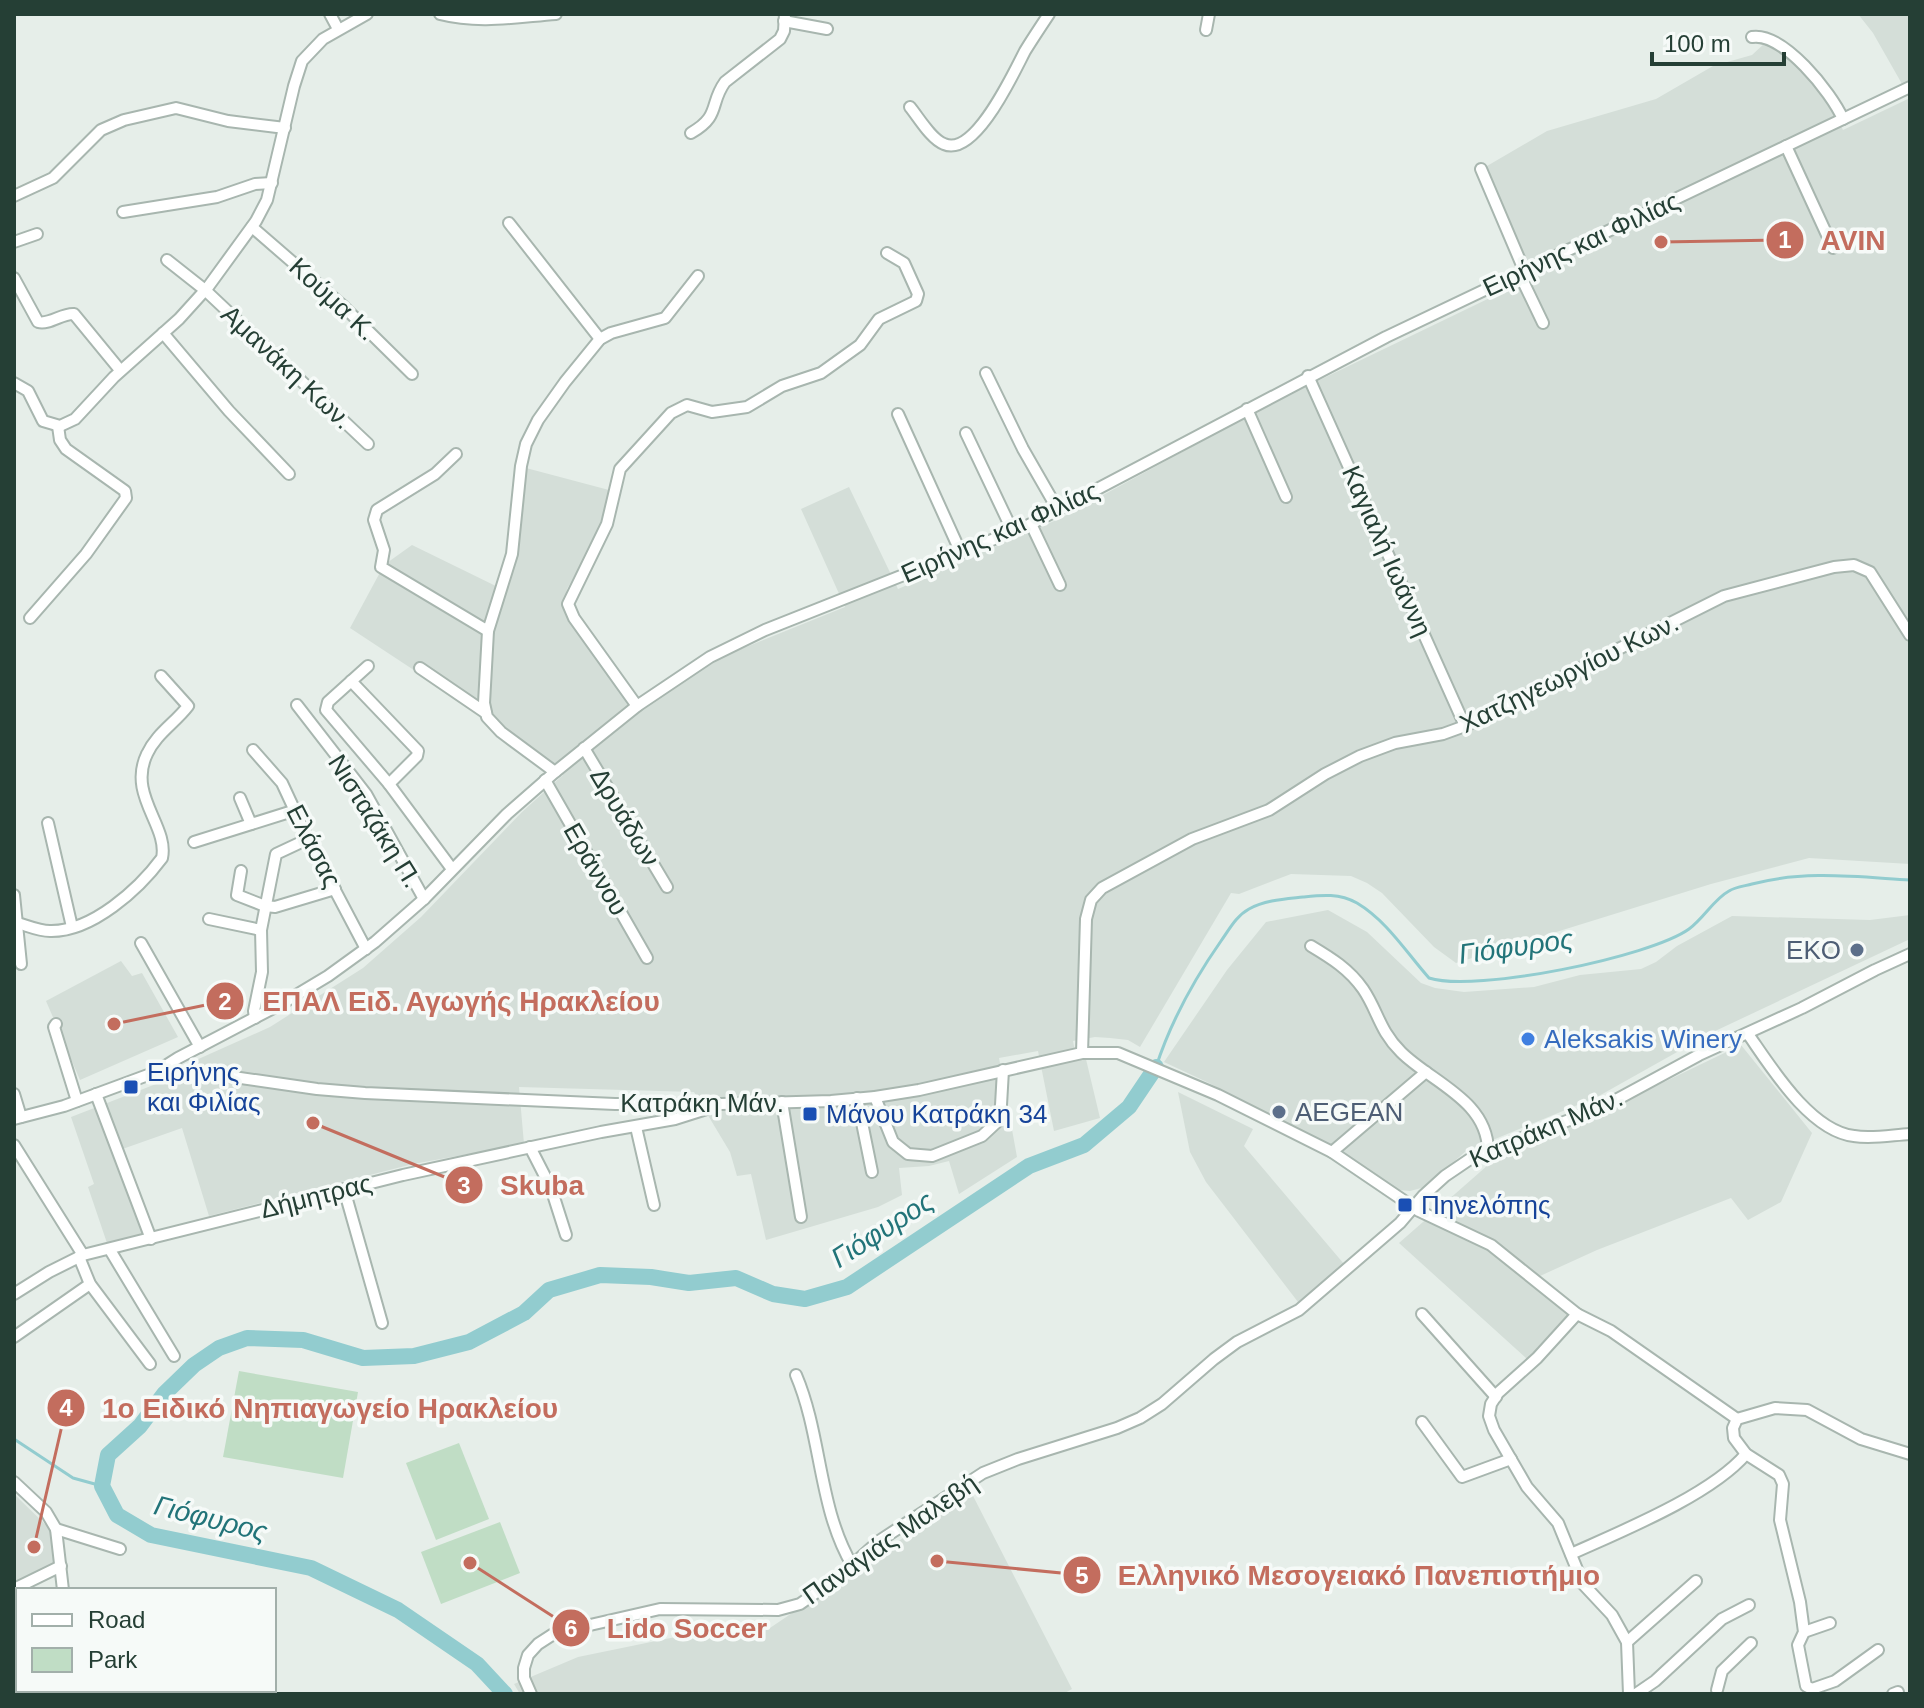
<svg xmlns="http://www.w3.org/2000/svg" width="1924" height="1708" viewBox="0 0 1924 1708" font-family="Arial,sans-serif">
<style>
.built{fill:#d4ded8}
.green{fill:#c0ddc5}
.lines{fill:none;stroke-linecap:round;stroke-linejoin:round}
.stream{stroke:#92cccf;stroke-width:3}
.river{stroke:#92cccf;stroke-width:16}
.minor-casing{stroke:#a8b6af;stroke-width:14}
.minor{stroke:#fff;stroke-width:10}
.service-dot{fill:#5c6f8a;stroke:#f6faf8;stroke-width:3}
.shop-dot{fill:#3f7fe0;stroke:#f6faf8;stroke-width:3}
.transit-dot{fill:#1a4fb4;stroke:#f6faf8;stroke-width:3}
.labels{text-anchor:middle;stroke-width:7;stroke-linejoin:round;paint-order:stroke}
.street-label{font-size:26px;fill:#253f35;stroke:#f6faf8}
.service-label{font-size:26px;fill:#4e5e75;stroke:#f6faf8;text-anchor:end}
.shop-label{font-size:26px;fill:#366cbe;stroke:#f6faf8;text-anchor:start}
.transit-label{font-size:26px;fill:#164399;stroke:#f6faf8;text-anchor:start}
.water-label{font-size:28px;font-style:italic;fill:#227479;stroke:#f6faf8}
.leader{fill:none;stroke:#c36d5e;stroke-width:3}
.callout-dot{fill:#c36d5e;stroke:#f6faf8;stroke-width:3}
.mark-label{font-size:24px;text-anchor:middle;font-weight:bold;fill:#fff}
.callout-label{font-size:28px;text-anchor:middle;font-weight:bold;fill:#c36d5e;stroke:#f6faf8;stroke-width:7;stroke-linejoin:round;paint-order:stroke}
</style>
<rect width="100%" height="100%" fill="#e6eee9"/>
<g class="built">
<polygon points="1858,14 1910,14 1910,864 1809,858 1711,884 1456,963 1434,947 1382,893 1367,883 1351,876 1291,874 1239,894 1231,893 1140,1047 1128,1040 1110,1038 1095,1037 1073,1041 1076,1056 1085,1055 1100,1118 1054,1131 1038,1051 999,1058 1017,1157 959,1194 949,1161 929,1166 899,1168 902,1195 878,1207 766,1240 751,1174 737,1176 730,1152 694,1092 519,1087 524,1144 413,1164 209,1216 182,1128 114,1152 146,1236 108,1246 88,1187 94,1184 71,1117 169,1079 196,1081 194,1061 270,1027 363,968 421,917 522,812 563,775 479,713 350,628 384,565 412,545 504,590 526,468 609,490 598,533 567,589 565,602 573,624 639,713 724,656 845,607 801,509 849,487 898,589 1061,518 1274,402 1533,277 1487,166 1547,131 1656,99 1713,66 1752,55 1766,42 1796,63 1827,98 1843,130 1910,98 1873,33"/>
<polygon points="1328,910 1367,932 1421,983 1435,988 1464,992 1534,987 1580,975 1641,969 1656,962 1677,946 1732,916 1870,920 1910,915 1910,939 1711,1033 1597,1097 1466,1151 1425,1187 1410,1191 1399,1190 1346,1155 1209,1083 1164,1062 1227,970 1266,922"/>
<polygon points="121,961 132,976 142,973 178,1037 80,1080 46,1001"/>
<polygon points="1741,1045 1812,1133 1781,1202 1748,1220 1731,1198 1597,1250 1529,1281 1569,1313 1527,1359 1399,1243 1504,1151 1608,1109"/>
<polygon points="1178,1092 1253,1129 1244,1146 1344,1264 1298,1302 1206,1182 1190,1152"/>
<polygon points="971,1492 1072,1689 1063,1694 520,1694 514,1684 578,1657 690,1634 767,1630"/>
<polygon points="14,1494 53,1532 55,1562 14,1586"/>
</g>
<g class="green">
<polygon points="239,1371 358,1392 343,1478 223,1457"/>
<polygon points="459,1443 489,1519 436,1540 406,1463"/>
<polygon points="500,1522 520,1573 441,1604 421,1552"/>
</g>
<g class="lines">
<g class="stream">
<path d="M1156 1067C1171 1021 1193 981 1221 941 1229 930 1236 916 1249 909 1265 900 1285 899 1303 897 1322 895 1339 893 1357 903 1387 921 1406 952 1429 978 1475 993 1650 957 1689 929 1704 918 1714 899 1729 891 1735 887 1745 886 1752 884 1804 870 1858 877 1910 880"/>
<polyline points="14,1439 73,1478 102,1486"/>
</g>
<polyline class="river" points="505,1694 477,1664 398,1610 311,1568 151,1535 117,1515 102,1486 108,1455 140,1426 164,1394 194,1365 219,1348 247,1338 303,1340 363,1358 414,1356 469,1342 524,1313 549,1290 600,1275 651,1277 689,1283 736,1278 773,1294 805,1299 847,1287 1029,1166 1084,1145 1129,1107 1156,1067"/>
<defs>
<g id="minor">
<polyline points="330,14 338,29"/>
<path d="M440 14C479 24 516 17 556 14"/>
<polyline points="784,21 827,29"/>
<polyline points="1206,30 1209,14"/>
<path d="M1752 37C1783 32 1831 92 1843 119"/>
<path d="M910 107C919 118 931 139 944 144 975 158 1014 72 1025 51 1033 38 1041 26 1049 14"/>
<path d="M691 133C721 116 709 104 725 82L780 39 784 31 785 14"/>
<polyline points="1786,146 1833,248"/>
<polyline points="1481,169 1524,270"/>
<polyline points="14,196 53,178 101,130 124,120 176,108 228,121 285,128"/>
<polyline points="123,212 217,197 255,184 272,183"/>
<polyline points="509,223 600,339"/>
<polyline points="252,227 342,305 412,374"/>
<polyline points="14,242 37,234"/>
<polyline points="167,260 205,290 368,444"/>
<polyline points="1519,273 1543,323"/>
<path d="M14 278 38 322C50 325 62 313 74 314L120 370"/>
<polyline points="163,333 229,411 289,474"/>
<polyline points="986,373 1023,449 1058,510"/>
<polyline points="1308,376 1465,726"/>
<polyline points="14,383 28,391 43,421 60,426 75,419 114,377 179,319 208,287 256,221 267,200 294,86 302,61 323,39 367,14"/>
<polyline points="1247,409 1286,497"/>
<polyline points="898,414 961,553"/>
<polyline points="966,433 1013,532"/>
<polyline points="456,454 435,474 377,510 374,520 384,550 381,567 488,631"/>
<polyline points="1031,524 1060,585"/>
<polyline points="30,618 86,554 126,498 125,491 66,449 60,440 58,426"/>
<polyline points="368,666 328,702 326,710 389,784 452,869"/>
<polyline points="420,668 486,713"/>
<polyline points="351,681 418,751 417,756 389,784"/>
<polyline points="297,705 366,794 424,899"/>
<polyline points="637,706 574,618 568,604 607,524 620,469 671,413 687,405 712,412 747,407 782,386 821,373 860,345 879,319 916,301 918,294 904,263 887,253"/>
<polyline points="584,748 667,887"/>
<polyline points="253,750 282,783 308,839 366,949"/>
<polyline points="555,772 501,732 487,717 484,703 488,631 512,554 521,466 526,444 538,420 565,382 600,339 611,333 665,318 698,276"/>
<polyline points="545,780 647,958"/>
<polyline points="240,798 251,824"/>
<polyline points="48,823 72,927"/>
<polyline points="194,842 296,810"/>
<polyline points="241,871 237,895 265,906 275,907 335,889"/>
<polyline points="14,895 21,964"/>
<polyline points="209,919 261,930"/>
<path d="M14 922C26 925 38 931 50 931 92 932 139 889 162 858 169 826 127 795 147 754 156 734 175 723 188 706L161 676"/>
<polyline points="141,943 200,1047"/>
<path d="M1311 946C1331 958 1349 969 1363 989 1378 1011 1379 1030 1401 1052 1431 1082 1487 1100 1488 1150"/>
<polyline points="255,1018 254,1011 262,972 261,930 276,854 308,839"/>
<polyline points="56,1024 54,1027 77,1101"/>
<path d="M1748 1034C1771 1067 1810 1131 1854 1136 1872 1139 1892 1135 1910 1134"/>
<polyline points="1082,1053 1086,919 1091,900 1102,888 1192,839 1269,810 1325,774 1360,756 1395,743 1443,734 1465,726 1724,596 1834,567 1854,565 1870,572 1910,635"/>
<polyline points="156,1072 178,1058 283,1003 328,976 375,942 424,899 507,814 555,772 637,706 710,657 765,630 1027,526 1386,337 1910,87"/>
<polyline points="14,1094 21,1117"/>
<polyline points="96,1094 151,1239"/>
<polyline points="875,1097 893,1142 908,1154 932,1156 982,1136 997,1122 1001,1105 1003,1070"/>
<polyline points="857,1098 872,1172"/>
<polyline points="782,1102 801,1217"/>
<polyline points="14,1119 64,1106 156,1072 206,1073 317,1089 365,1093 615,1104 721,1104 831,1101 875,1097 919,1090 1082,1053 1118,1053 1218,1095 1332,1152 1419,1211 1491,1245 1577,1314 1611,1331 1737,1419"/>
<polyline points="636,1127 654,1205"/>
<polyline points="14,1145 83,1255"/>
<polyline points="530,1147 551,1188 566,1235"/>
<polyline points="1332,1152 1426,1072"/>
<polyline points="344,1189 382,1323"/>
<polyline points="110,1250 174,1356"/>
<polyline points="79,1257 90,1284 150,1364"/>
<polyline points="14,1294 49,1272 83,1255 403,1175 601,1132 675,1119 716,1106"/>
<polyline points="1422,1314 1496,1397"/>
<polyline points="1577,1314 1537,1358 1498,1393 1491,1404 1489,1416 1494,1430 1527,1487 1558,1523 1583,1584 1612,1615 1627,1642 1629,1694"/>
<polyline points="14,1337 90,1284"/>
<path d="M796 1375C822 1436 818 1507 852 1565"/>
<polyline points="1422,1422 1462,1477 1511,1459"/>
<polyline points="14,1482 46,1512 56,1529 63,1590"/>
<polyline points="56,1529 120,1549"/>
<path d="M1571 1554C1622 1531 1711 1495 1746 1454"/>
<polyline points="14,1589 61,1566"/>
<polyline points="1804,1632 1830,1623"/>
<polyline points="1627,1642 1696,1581"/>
<polyline points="1878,1650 1835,1681 1812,1689 1806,1686 1798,1645 1804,1632 1800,1602 1780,1520 1783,1484 1779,1475 1746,1454 1734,1438 1733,1428 1737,1419 1775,1408 1807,1410 1861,1439 1910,1454"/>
<polyline points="14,1662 18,1669"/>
<polyline points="32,1690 34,1694"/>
<polyline points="71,1690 71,1694"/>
<polyline points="244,1690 259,1694"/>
<polyline points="1717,1690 1722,1671 1751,1643"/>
<polyline points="531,1694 524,1678 524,1668 528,1655 538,1644 555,1633 660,1609 778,1610 800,1604 841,1575 879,1541 983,1473 1018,1459 1117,1428 1140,1418 1162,1404 1214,1359 1237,1342 1299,1310 1400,1223 1423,1196 1445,1176 1473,1157 1603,1107 1699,1055 1802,1008 1875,970 1910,954"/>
<polyline points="1636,1694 1655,1681 1722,1619 1749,1605"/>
<polyline points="1893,1694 1898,1692"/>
</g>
</defs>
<use href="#minor" class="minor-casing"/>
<use href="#minor" class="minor"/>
</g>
<g class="service-dot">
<circle cx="1857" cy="950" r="8"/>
<circle cx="1279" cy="1112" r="8"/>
</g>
<circle class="shop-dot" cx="1528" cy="1039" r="8"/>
<g class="transit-dot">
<rect x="123" y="1079" width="16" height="16" rx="4"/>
<rect x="802" y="1106" width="16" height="16" rx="4"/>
<rect x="1397" y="1197" width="16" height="16" rx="4"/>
</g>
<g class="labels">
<g class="street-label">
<text transform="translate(1581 244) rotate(-25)" y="9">Ειρήνης και Φιλίας</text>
<text transform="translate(333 299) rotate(43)" y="9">Κούμα Κ.</text>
<text transform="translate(287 367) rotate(43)" y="9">Αμανάκη Κων.</text>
<text transform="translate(1000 532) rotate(-24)" y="9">Ειρήνης και Φιλίας</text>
<text transform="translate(1387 551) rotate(66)" y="9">Καγιαλή Ιωάννη</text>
<text transform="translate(1569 673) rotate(-26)" y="9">Χατζηγεωργίου Κων.</text>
<text transform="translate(625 817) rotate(59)" y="9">Δρυάδων</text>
<text transform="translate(375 821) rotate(58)" y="9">Νισταζάκη Π.</text>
<text transform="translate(314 846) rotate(63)" y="9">Ελάσας</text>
<text transform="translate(596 869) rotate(60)" y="9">Εράννου</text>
<text x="702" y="1112">Κατράκη Μάν.</text>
<text transform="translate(1546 1128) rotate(-23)" y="9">Κατράκη Μάν.</text>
<text transform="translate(316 1196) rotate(-14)" y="9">Δήμητρας</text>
<text transform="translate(890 1539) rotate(-35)" y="9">Παναγιάς Μαλεβή</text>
</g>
<g class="service-label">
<text x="1841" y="959">EKO</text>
<text x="1295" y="1121" text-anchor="start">AEGEAN</text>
</g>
<g class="shop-label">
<text x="1544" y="1048">Aleksakis Winery</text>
</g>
<g class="transit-label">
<text x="147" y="1081">Ειρήνης<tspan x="147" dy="30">και Φιλίας</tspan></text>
<text x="826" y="1123">Μάνου Κατράκη 34</text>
<text x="1421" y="1214">Πηνελόπης</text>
</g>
<g class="water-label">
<text transform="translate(1516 946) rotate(-8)" y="10">Γιόφυρος</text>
<text transform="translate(882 1229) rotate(-33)" y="10">Γιόφυρος</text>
<text transform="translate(211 1518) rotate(14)" y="10">Γιόφυρος</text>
</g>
</g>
<path class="leader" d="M1661 242L1785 240M114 1024L225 1001M313 1123L464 1185M34 1547L66 1408M937 1561L1082 1575M470 1563L571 1628"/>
<g class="callout-dot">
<circle cx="1661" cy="242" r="8"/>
<circle cx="114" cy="1024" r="8"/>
<circle cx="313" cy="1123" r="8"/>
<circle cx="34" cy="1547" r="8"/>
<circle cx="937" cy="1561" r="8"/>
<circle cx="470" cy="1563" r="8"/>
<circle cx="1785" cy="240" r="20"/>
<circle cx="225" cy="1001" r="20"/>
<circle cx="464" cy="1185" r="20"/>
<circle cx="66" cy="1408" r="20"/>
<circle cx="1082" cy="1575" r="20"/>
<circle cx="571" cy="1628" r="20"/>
</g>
<g class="mark-label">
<text x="1785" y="248">1</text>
<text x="225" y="1010">2</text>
<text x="464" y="1194">3</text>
<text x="66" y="1416">4</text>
<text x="1082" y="1584">5</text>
<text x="571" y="1637">6</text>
</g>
<g class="callout-label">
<text x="1853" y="250">AVIN</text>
<text x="461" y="1011">ΕΠΑΛ Ειδ. Αγωγής Ηρακλείου</text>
<text x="542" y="1195">Skuba</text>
<text x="330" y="1418">1ο Ειδικό Νηπιαγωγείο Ηρακλείου</text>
<text x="1359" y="1585">Ελληνικό Μεσογειακό Πανεπιστήμιο</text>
<text x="687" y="1638">Lido Soccer</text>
</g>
<rect width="1924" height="1708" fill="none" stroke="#253f35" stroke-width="32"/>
<rect x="16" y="1588" width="260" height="104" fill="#f6faf8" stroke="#a2afaa" stroke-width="2"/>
<rect x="32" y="1614" width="40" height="12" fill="#ffffff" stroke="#a2afaa" stroke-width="2"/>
<text x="88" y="1628" font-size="24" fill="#253f35">Road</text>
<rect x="32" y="1648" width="40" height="24" fill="#c0ddc5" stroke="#a2afaa" stroke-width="2"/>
<text x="88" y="1668" font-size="24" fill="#253f35">Park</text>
<path d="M1652 52v12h132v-12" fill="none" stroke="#253f35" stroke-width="4"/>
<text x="1664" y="52" font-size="24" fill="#253f35" stroke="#f6faf8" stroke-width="6" paint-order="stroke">100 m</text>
</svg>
